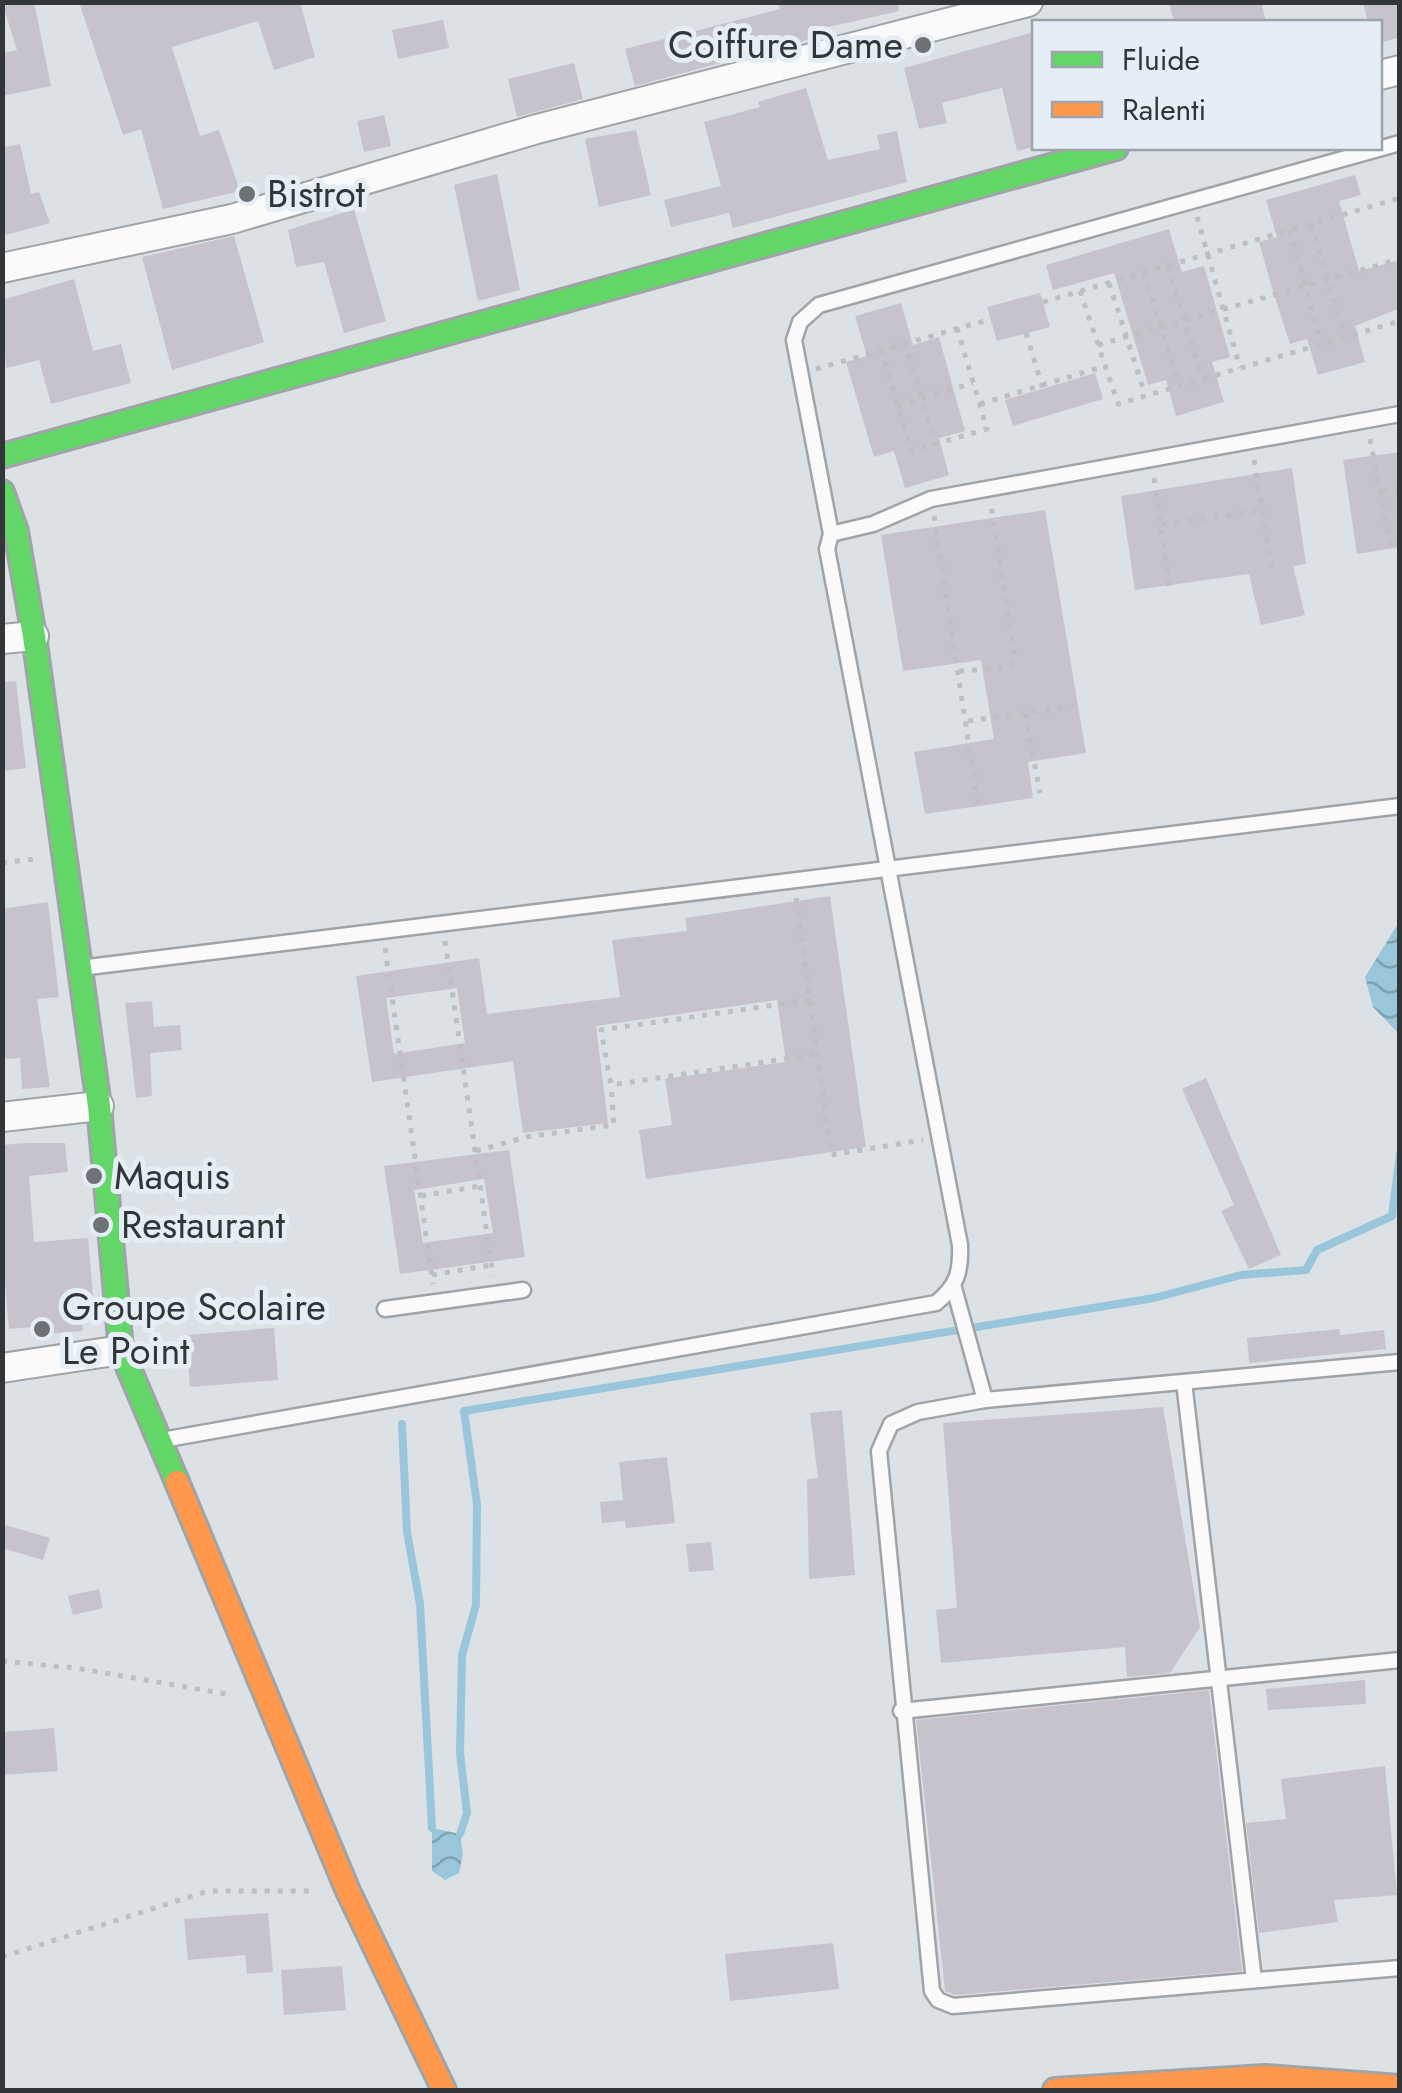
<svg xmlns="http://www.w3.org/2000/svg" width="1402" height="2093" viewBox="0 0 1402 2093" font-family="Jost,sans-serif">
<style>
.water{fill:url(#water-waves)}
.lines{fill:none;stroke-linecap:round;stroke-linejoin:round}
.stream{stroke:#99c6da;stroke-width:8}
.building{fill:#c7c3cd;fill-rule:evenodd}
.lane-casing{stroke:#a0a4a7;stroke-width:19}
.street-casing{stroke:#a0a4a7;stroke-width:32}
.fast-casing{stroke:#a0a4a7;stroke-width:28}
.slow-casing{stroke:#a0a4a7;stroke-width:28}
.path{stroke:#bebfc1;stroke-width:5;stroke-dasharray:5 8;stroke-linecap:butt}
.lane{stroke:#fafafb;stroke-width:14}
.street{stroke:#fafafb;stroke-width:28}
.fast{stroke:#63d668;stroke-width:22}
.slow{stroke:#ff974d;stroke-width:22}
.poi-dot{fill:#6e7275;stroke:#e5eef6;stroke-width:4}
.labels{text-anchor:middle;stroke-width:10;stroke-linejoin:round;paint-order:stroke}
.poi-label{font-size:38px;fill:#323639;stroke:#e5eef6;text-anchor:start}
</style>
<defs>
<pattern id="water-waves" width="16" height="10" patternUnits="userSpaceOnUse" patternTransform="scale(2.5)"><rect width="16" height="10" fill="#99c6da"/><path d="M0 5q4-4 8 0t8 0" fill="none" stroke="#7da2b2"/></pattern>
</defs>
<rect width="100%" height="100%" fill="#dce1e5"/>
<g class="water">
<polygon points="1399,922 1399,1034 1373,1007 1365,977"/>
<polygon points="432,1828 460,1834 463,1854 459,1873 445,1880 432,1871"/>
</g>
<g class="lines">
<g class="stream">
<polyline points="402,1424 407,1532 420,1604 432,1828"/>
<polyline points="460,1834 467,1813 460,1753 462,1655 476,1605 477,1504 464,1411 1154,1298 1241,1275 1306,1270 1317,1250 1392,1216 1400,1154"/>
</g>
</g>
<g class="building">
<polygon points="2,2 34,2 51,86 2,96 2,53 17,50"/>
<polygon points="79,2 300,2 315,57 274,70 258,21 172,47 200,136 219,130 240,191 163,209 141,129 123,135"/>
<polygon points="778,2 898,2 899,11 824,28 825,35 635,86 625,49 780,9"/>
<polygon points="1169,2 1261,2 1266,22 1174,22"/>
<polygon points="1363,2 1400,2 1400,37 1380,43 1380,22 1368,22"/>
<polygon points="443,20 449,48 398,59 392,30"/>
<polygon points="1034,32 1034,147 1017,151 1002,88 942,103 947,123 919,129 904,68"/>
<polygon points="574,63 583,99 517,117 508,79"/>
<polygon points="806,88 828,160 880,149 877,135 897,131 907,182 733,228 729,213 671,227 664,200 721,186 704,122 760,107 758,102"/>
<polygon points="384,115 391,146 364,152 357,121"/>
<polygon points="636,130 651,195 599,207 585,139"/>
<polygon points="20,144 31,194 39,192 50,223 2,236 2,148"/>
<polygon points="497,174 520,290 478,301 454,185"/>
<polygon points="1355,175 1361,195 1339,201 1359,271 1400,260 1400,308 1355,326 1365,362 1318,375 1307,339 1290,344 1272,288 1259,242 1277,237 1266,200"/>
<polygon points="354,209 386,321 344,333 324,262 296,267 288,230"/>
<polygon points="1169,229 1182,272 1204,266 1230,357 1212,362 1224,402 1176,416 1166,380 1148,385 1114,273 1053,290 1046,265"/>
<polygon points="234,236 264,342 172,370 142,257"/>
<polygon points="74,279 93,351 121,344 131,383 51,404 39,360 6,368 2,300"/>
<polygon points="1040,293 1050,327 997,341 987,307"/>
<polygon points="901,303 913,345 939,337 965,431 939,438 949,475 905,488 894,451 874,457 846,362 867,356 855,316"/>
<polygon points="1095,373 1103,399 1013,426 1005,400"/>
<polygon points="1400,452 1400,547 1357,554 1343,460"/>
<polygon points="1292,468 1306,564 1293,566 1305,615 1261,625 1249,574 1135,590 1121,496"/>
<polygon points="1045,510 1086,753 1028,762 1033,798 925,814 914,752 994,739 981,660 903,671 881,535"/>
<polygon points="16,681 26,768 4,771 2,682"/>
<path d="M830 896 866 1147 646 1179 639 1130 672 1125 665 1079 786 1062 777 1000 596 1026 608 1123 523 1133 513 1061 372 1082 356 976 479 958 487 1014 620 997 612 940 687 931 685 918ZM457 988 465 1043 394 1054 386 998Z"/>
<polygon points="48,902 59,997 37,999 50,1087 22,1089 20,1058 4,1059 2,909"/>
<polygon points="152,1001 154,1027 180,1025 182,1050 150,1053 152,1096 136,1098 125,1003"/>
<polygon points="1206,1078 1281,1255 1249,1269 1221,1211 1234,1205 1182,1089"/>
<polygon points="26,1143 65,1143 68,1172 29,1176 34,1242 88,1238 93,1295 80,1297 83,1331 48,1334 47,1326 9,1329 2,1251 2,1145"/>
<path d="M509 1150 525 1257 400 1274 384 1166ZM484 1179 493 1233 423 1243 414 1190Z"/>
<polygon points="274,1328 278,1380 190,1387 186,1335"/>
<polygon points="1339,1329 1340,1335 1384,1330 1386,1349 1249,1363 1247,1338"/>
<polygon points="1163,1407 1200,1627 1170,1673 1127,1677 1125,1647 941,1663 936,1610 957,1608 943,1423"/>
<polygon points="842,1410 855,1575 809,1579 807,1479 818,1478 810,1413"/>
<polygon points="667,1457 675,1523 626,1528 625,1521 602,1523 600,1502 623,1500 619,1462"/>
<polygon points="2,1524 50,1538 43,1560 2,1548"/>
<polygon points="711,1542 714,1570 689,1572 686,1544"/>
<polygon points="99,1589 103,1608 73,1615 68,1596"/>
<polygon points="1365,1680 1366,1704 1268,1710 1266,1689"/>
<polygon points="1209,1690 1242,1971 955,1995 945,1991 916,1720"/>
<polygon points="54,1728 58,1771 2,1775 2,1732"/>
<polygon points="1385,1766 1397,1895 1334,1900 1338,1922 1259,1933 1246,1823 1286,1819 1281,1779"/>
<polygon points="268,1913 273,1972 247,1974 245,1955 188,1960 184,1919"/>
<polygon points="833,1943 839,1989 730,2001 725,1954"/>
<polygon points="342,1966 346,2010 284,2015 281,1970"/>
</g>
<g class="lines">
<defs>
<g id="lane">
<polyline points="831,534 794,340 800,322 819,305 1400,143"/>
<polyline points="80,968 1400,806"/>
<polyline points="954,1288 985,1400"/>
<polyline points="385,1309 523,1290"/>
<polyline points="1400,1362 985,1400 918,1412 891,1424 879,1451 932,1991 938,2000 953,2006 1400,1968"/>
<polyline points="1184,1382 1254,1980"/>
<path d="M162 1440 936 1303C957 1286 961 1272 960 1245L827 549 831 534 873 524 931 499 1400 414"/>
<polyline points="901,1711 1400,1660"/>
</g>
<g id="street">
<polyline points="1380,75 1400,70"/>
<polyline points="2,268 232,219 537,129 1028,2"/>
<polyline points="2,639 34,636"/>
<polyline points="2,1117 99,1106"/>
<polyline points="2,1368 121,1350"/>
</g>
<g id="fast">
<polyline points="2,456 1116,148"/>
<polyline points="2,492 16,531 34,636 99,1106 121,1350 177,1482"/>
</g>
<g id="slow">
<polyline points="177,1482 348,1891 444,2090"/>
<polyline points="1055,2090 1265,2077 1400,2087"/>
</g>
</defs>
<use href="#lane" class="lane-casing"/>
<use href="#street" class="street-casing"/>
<use href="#fast" class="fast-casing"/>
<use href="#slow" class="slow-casing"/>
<g class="path">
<polyline points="1197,217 1240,368"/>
<polyline points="1311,224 1345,336"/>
<polyline points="1290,230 1321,343"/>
<polyline points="1167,266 1202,377"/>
<polyline points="1144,273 1179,384"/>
<polyline points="1109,283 1145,394"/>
<polyline points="1080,291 1118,404 1400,321"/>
<polyline points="1043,302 1400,198"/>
<polyline points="1026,333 1043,389"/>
<polyline points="905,342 935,444"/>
<polyline points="1098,345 1400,259"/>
<polyline points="881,349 911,451 987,429 957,328"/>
<polyline points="816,369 991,319"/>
<polyline points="980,404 1105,366"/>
<polyline points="897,406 973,383"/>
<polyline points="1370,439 1391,548"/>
<polyline points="1254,460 1272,570"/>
<polyline points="1154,478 1169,587"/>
<polyline points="1383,491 1400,489"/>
<polyline points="934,516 978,805"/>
<polyline points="1162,525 1263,510"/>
<polyline points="959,671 1006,668 1015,662 991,505"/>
<polyline points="1025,713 1040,793"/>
<polyline points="968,721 1074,706"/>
<polyline points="2,863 35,859"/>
<polyline points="796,898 831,1155 923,1140"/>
<polyline points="445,941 493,1276"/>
<polyline points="385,948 433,1284"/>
<polyline points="810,1000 601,1030 611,1085 818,1054"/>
<polyline points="476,1151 526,1137 614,1125 611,1085"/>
<polyline points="421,1196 480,1186"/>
<polyline points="432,1275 491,1265"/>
<polyline points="2,1661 76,1668 232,1695"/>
<polyline points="2,1957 208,1891 315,1891"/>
</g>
<use href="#lane" class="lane"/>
<use href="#street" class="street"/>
<use href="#fast" class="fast"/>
<use href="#slow" class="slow"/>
</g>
<g class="poi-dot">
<circle cx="923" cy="45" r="10"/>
<circle cx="247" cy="194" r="10"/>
<circle cx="94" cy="1176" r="10"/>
<circle cx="101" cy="1225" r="10"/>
<circle cx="42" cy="1329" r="10"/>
</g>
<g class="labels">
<g class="poi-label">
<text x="903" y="58" text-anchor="end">Coiffure Dame</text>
<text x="267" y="207">Bistrot</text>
<text x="114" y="1189">Maquis</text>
<text x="121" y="1238">Restaurant</text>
<text x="62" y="1320">Groupe Scolaire<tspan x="62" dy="44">Le Point</tspan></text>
</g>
</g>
<rect width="1402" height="2093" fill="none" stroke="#323639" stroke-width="10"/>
<rect x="1032" y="20" width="350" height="130" fill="#e5eef6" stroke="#9da4aa" stroke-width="2.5"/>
<rect x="1052" y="52" width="50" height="15" fill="#63d668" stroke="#9da4aa" stroke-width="2.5"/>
<text x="1122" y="70" font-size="30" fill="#323639">Fluide</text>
<rect x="1052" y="102" width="50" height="15" fill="#ff974d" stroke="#9da4aa" stroke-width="2.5"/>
<text x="1122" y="120" font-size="30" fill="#323639">Ralenti</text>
</svg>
